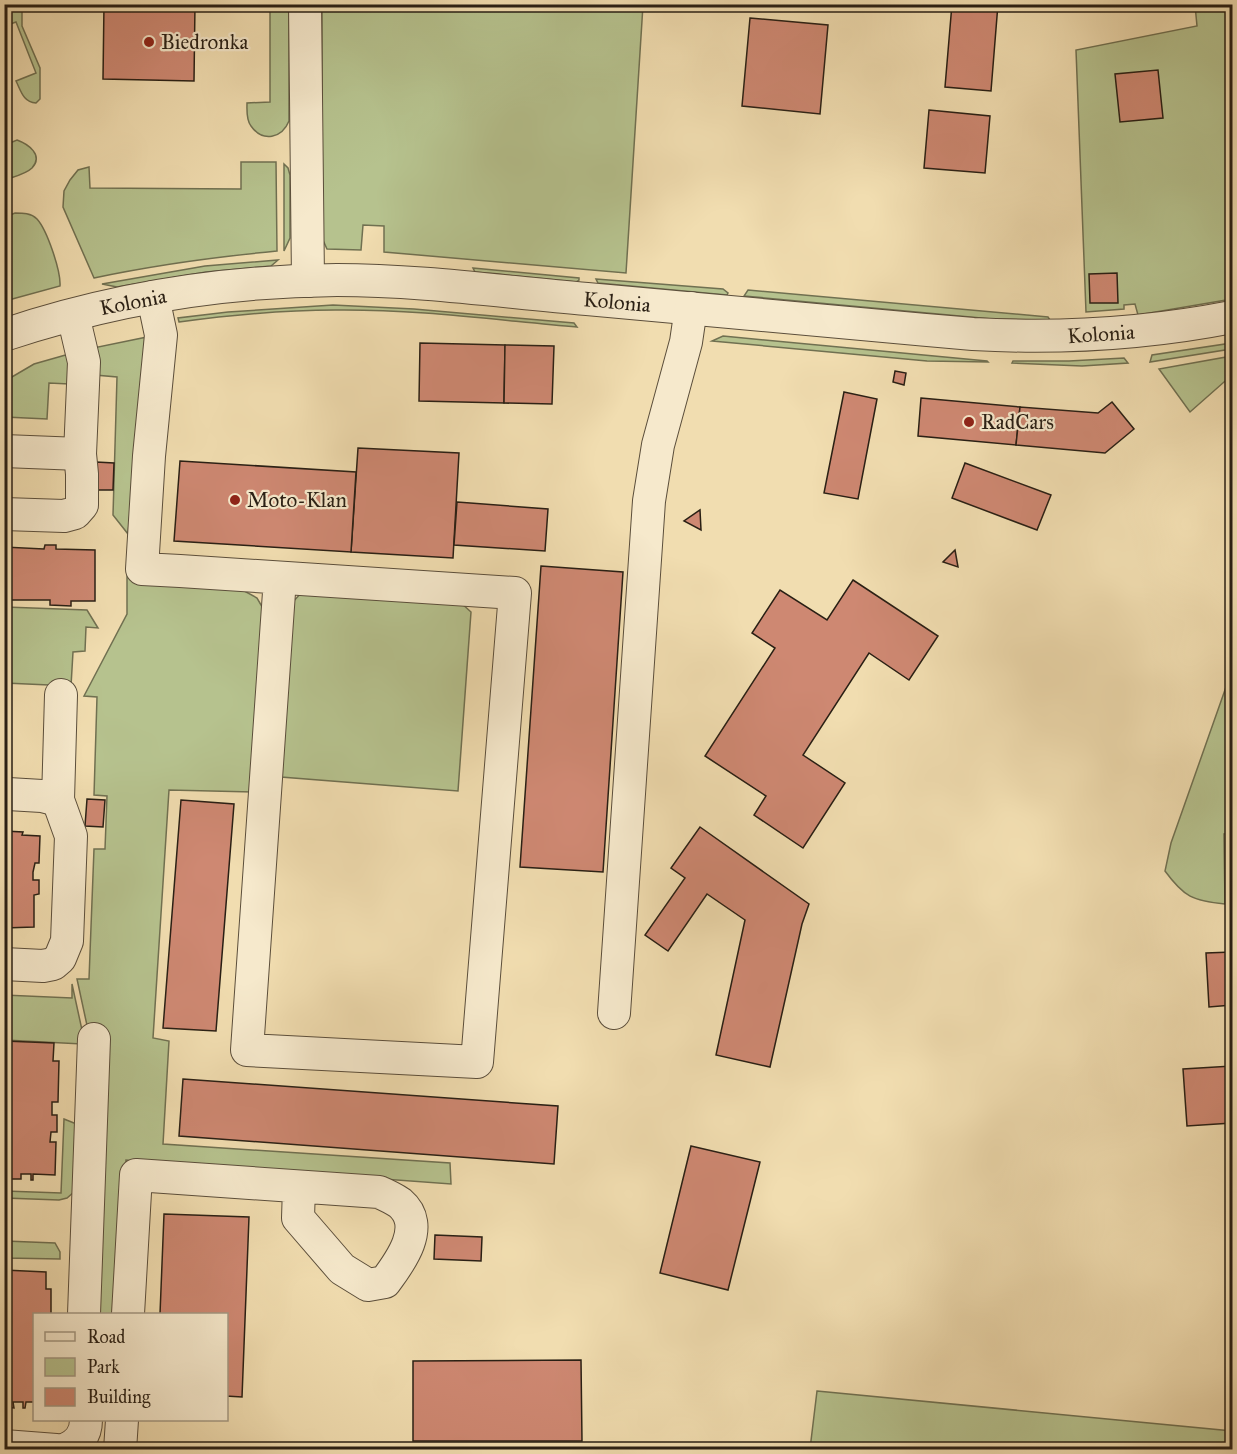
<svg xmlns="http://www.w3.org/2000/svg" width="1237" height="1454" viewBox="0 0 1237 1454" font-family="'IM FELL Great Primer',serif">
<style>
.green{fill:#b6c28e;stroke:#707051;stroke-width:1.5}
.building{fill:#ce8872;stroke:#291f14;stroke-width:1.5}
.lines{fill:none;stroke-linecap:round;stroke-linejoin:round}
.minor-casing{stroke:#5b4e3b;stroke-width:34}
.minor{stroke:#f6e9cc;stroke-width:32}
.poi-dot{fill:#8f2418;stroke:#f6e9cc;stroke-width:2}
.labels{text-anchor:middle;stroke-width:4.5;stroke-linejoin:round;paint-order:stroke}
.poi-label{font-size:21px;fill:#291f14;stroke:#f6e9cc;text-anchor:start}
.street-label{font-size:21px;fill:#291f14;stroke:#f6e9cc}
</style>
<rect width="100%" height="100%" fill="#f1ddb0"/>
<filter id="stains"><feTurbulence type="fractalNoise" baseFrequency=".00333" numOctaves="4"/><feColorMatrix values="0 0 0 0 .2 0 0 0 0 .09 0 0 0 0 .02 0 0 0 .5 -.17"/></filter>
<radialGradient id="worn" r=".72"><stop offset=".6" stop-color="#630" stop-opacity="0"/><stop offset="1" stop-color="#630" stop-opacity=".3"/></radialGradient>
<g class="green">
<path d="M5 4 22 5V26L40 68V99L36 103C23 102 21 91 16 81L36 73 16 22 5 26Z"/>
<path d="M270 5H289V121C282 138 263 143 251 126 246 120 247 110 247 103L270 102Z"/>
<polygon points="322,5 643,5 626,273 384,252 384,226 363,225 361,250 327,249 322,238"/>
<polygon points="1195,5 1232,5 1232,299 1138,315 1135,304 1124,305 1124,309 1086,312 1076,50 1197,26"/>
<path d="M17 140C28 144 44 155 32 168 26 174 13 177 5 180V145Z"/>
<path d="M241 162H276L277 251C215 257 155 265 94 278L63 207 64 191 70 180 78 170 89 167 90 188 241 189Z"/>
<polygon points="284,164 288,168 290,175 290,238 284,251"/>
<path d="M15 213C23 213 31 213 37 219 47 230 61 271 60 286L5 301V217Z"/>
<polygon points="278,260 271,266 206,272 117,287 102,284 205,266"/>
<polygon points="473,268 579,278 579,280 576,282 475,272"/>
<polygon points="596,279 723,289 728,293 727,295 598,283"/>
<polygon points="748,290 1048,317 1050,320 992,319 744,296"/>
<path d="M333 305 414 309 574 323 577 327C496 320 415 309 335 310 282 310 231 315 179 322L178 318 228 312Z"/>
<polygon points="723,336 987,361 988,362 927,361 712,341"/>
<polygon points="147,337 128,534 113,515 117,377 95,375 93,348"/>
<polygon points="1232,343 1231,349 1150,362 1152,355"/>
<polygon points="69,354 69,384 49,383 47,419 5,417 5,381 34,364"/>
<polygon points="1232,356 1232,375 1190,412 1159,369"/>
<polygon points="1124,358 1128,363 1082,366 1012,363 1013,361 1069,361"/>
<polygon points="127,570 237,587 257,598 264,610 253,792 169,790 153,1038 169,1041 163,1144 450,1163 451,1184 126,1160 115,1314 95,1314 88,1030 77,979 89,979 94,849 105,849 107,796 94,795 97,697 84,696 127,614"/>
<polygon points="302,592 460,602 471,612 458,791 281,777 291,604"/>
<polygon points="5,607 87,610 98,628 86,627 85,651 73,652 71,686 5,683"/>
<path d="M1232 670V833L1224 834 1225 904C1193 901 1184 897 1165 871L1171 843Z"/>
<polygon points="72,984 82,1030 82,1044 5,1040 4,995 72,998"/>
<polygon points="64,1119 79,1125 74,1192 67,1198 59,1200 5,1198 5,1191 61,1193"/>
<polygon points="5,1241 55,1243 60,1252 60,1259 5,1258"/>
<polygon points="817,1391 1232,1431 1232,1449 810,1449"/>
</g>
<g class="building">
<polygon points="104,4 195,4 194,81 103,79"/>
<polygon points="952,4 998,4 991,91 945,87"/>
<polygon points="750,18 828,25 820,114 742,106"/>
<polygon points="1158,70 1163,118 1120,122 1115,74"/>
<polygon points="929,110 990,116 985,173 924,168"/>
<polygon points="1117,273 1118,303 1090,303 1089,274"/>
<polygon points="420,343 505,345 504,403 419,401"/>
<polygon points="505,345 554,346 552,404 504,403"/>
<polygon points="895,371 906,373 904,385 893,382"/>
<polygon points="844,392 877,399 858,499 824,493"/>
<polygon points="921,398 1020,407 1016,445 918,436"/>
<polygon points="1112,402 1134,429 1105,453 1016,445 1020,407 1098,413"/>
<polygon points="358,448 459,453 453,558 351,552"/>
<polygon points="180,461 356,472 351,552 174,541"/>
<polygon points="96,462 114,463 113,490 95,490"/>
<polygon points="965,463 1051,495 1037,530 952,498"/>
<polygon points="457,502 548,509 545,551 454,545"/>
<polygon points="700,510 701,530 684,521"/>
<polygon points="45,545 56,545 56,549 95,550 95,601 71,601 71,606 50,605 50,600 4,600 4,547 44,549"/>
<polygon points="955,550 958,567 943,562"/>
<polygon points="541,566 623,572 603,872 520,867"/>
<polygon points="853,580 938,636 909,680 869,653 803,755 845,783 803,848 754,815 766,796 705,756 775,648 752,633 780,590 827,620"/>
<polygon points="87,799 105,800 103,827 85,826"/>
<polygon points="181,800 234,804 216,1031 163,1028"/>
<polygon points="700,827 809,904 802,924 770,1067 716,1055 745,920 707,894 668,951 645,935 685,878 671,868"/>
<polygon points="4,831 23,832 22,835 40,836 39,863 35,863 33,872 33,880 39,880 39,894 34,895 34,927 4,928"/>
<polygon points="1232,836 1232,889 1231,889 1228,837"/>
<polygon points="1232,952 1232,1005 1209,1007 1206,953"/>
<polygon points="4,1041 54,1043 53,1061 59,1061 58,1102 52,1102 52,1115 57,1115 57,1132 51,1132 50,1142 56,1142 55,1175 33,1174 33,1180 31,1180 31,1174 21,1174 21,1179 4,1179"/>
<polygon points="1232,1066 1232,1123 1187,1126 1183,1069"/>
<polygon points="183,1079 558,1106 554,1164 179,1136"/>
<polygon points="691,1146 760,1162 728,1290 660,1273"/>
<polygon points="164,1214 249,1217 242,1397 226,1396 226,1314 160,1314"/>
<polygon points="435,1235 482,1237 481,1261 434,1259"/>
<polygon points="4,1270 46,1272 46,1289 51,1289 51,1314 34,1314 34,1402 26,1402 25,1408 23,1408 23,1402 13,1402 14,1408 4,1407"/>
<polygon points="581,1360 582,1441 413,1441 413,1361"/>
</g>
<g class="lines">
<defs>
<g id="minor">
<polyline points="305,4 308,281"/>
<polyline points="153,297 161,335 149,456 142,569 180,571 515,593 477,1062 247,1050 280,578"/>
<path d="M4 335C111 299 225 281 337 280 420 280 504 292 587 299 715 310 844 323 973 334 1062 339 1145 334 1232 317"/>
<polyline points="4,451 80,454"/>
<polyline points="4,514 64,516 75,513 82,505 82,474 80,454 84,362 73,315"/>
<polyline points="8,794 42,796 58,800"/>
<polyline points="4,964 43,966 53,964 60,958 67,941 71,836 58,800 61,695"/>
<polyline points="614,1013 649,501 658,445 686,342 691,308"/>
<polyline points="84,1314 94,1039"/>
<path d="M128 1314 136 1175 379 1192C386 1195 394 1199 400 1203 427 1226 400 1262 385 1282L368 1285 342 1269 298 1218 299 1187"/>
<polyline points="4,1446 56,1450"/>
<path d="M64 1450C78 1445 86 1435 86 1420"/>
<polyline points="120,1450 122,1420"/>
</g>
</defs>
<use href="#minor" class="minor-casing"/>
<use href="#minor" class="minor"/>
</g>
<g class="poi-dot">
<circle cx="149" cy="42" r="6"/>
<circle cx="969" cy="422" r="6"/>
<circle cx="235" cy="500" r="6"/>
</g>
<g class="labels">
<g class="poi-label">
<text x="161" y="49">Biedronka</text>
<text x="981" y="429">RadCars</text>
<text x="247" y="507">Moto-Klan</text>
</g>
<g class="street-label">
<text transform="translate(133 302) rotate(-11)" y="7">Kolonia</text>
<text transform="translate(617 302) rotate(5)" y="7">Kolonia</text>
<text transform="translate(1101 334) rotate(-4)" y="7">Kolonia</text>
</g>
</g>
<rect width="1237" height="1454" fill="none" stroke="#f1ddb0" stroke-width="24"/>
<rect x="6" y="6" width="1225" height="1442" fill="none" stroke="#291f14" stroke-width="3"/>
<rect x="12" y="12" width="1213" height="1430" fill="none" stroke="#291f14" stroke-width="1.5"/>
<rect x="33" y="1313" width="195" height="108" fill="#f6e9cc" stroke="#a49882" stroke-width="1.5"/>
<rect x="45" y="1332" width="30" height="9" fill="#f6e9cc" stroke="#a49882" stroke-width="1.5"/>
<text x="87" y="1343" font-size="18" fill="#291f14">Road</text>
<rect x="45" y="1358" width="30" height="18" fill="#b6c28e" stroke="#a49882" stroke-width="1.5"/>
<text x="87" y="1373" font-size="18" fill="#291f14">Park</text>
<rect x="45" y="1388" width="30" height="18" fill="#ce8872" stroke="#a49882" stroke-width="1.5"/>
<text x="87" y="1403" font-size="18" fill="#291f14">Building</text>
<rect width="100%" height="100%" filter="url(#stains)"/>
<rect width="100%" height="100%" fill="url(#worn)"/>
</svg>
